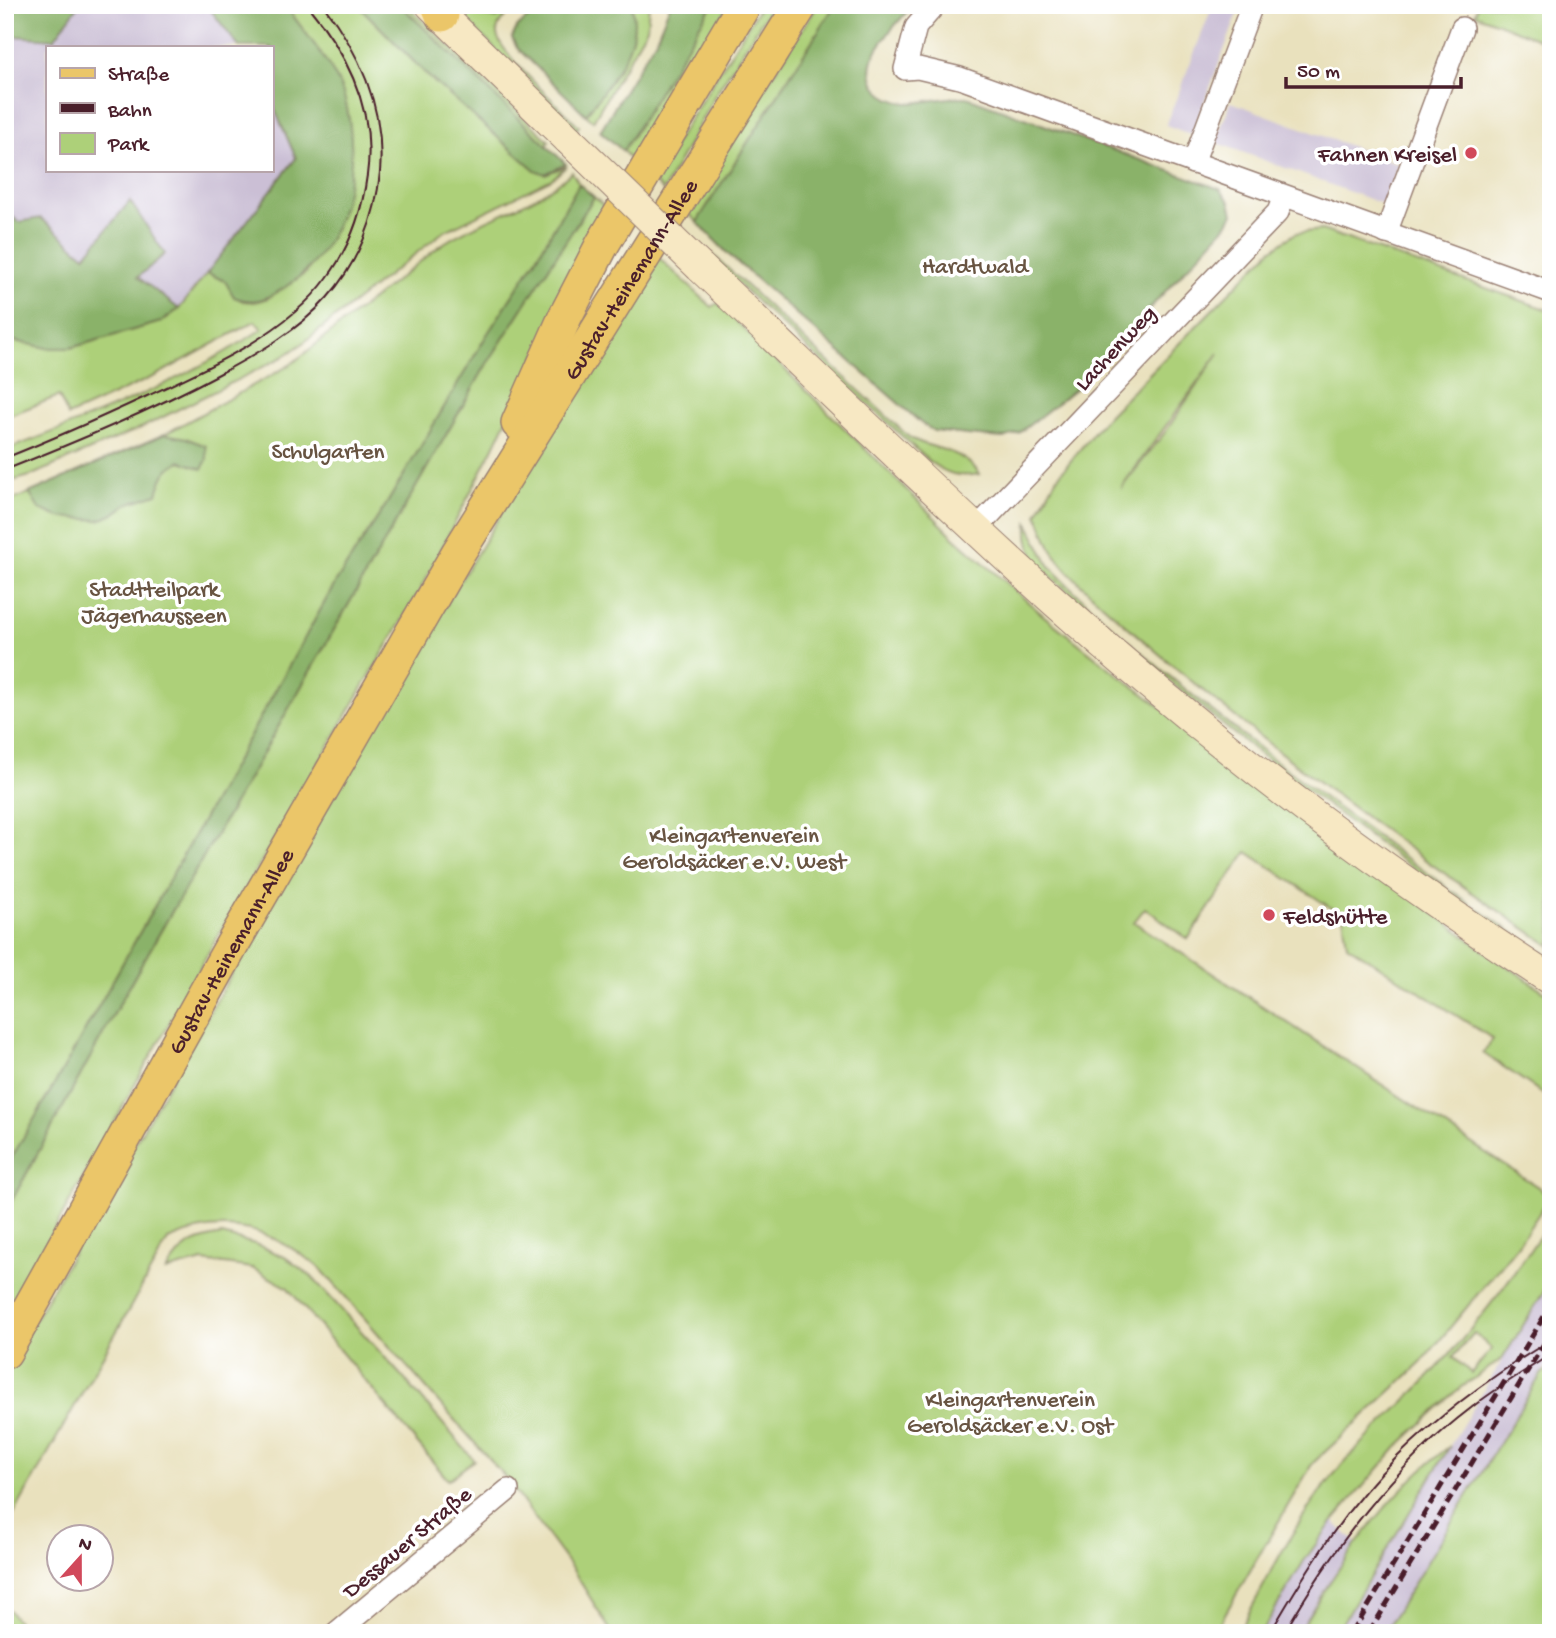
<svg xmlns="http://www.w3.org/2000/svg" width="1556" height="1638" viewBox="0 0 1556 1638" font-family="'Gochi Hand',sans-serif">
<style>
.industrial{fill:#cbbfd5}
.green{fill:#add079;stroke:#7c7852;stroke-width:2;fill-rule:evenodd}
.forest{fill:#8ab269;stroke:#6a684a;stroke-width:2}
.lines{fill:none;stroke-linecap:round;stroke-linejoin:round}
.street-casing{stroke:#9a8074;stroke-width:24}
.secondary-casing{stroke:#9a8074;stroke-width:32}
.primary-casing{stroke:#9a8074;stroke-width:36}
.street{stroke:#fff;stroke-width:21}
.secondary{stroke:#f7e8c3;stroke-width:30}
.primary{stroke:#ebc669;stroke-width:33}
.tram{stroke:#4a1f2b;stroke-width:2}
.rail{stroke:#4a1f2b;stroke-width:5;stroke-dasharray:10 5;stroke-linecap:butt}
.secondary-bridge-casing{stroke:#9a8074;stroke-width:32;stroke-linecap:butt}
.secondary-bridge{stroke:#f7e8c3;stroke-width:30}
.poi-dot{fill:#d1495b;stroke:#fff;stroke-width:2.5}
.labels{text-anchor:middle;stroke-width:7;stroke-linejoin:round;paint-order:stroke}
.poi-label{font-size:23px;fill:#4a1f2b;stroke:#fff;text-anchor:end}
.park-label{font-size:23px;fill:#685442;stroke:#fff}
.street-label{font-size:23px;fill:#4a1f2b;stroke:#fff}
</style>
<rect width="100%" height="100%" fill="#fff"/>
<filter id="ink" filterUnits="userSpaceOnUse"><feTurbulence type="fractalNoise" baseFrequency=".0143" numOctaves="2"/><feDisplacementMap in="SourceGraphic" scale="14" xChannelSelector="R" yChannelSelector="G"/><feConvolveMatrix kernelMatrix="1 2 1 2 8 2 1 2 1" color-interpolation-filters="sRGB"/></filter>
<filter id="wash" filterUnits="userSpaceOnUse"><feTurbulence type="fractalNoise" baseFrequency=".00686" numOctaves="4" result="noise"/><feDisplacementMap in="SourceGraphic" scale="28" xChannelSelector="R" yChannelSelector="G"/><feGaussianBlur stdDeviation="1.57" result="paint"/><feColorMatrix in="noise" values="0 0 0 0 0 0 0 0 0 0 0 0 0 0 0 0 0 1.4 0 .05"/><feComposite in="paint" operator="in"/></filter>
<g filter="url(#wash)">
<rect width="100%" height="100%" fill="#e9e1bd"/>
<g class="industrial">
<polygon points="5,5 207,5 239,47 47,47 47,170 271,170 271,101 296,158 179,309 137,277 5,259"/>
<polygon points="1213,5 1241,5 1192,135 1166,125"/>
<polygon points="1231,102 1399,164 1385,205 1215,142"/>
<polygon points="1551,1280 1551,1358 1384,1633 1336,1633"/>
<polygon points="1333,1521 1356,1543 1336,1571 1298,1633 1261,1633 1304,1561"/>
</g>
<g class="green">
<path d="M285 5H358L430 78 535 170 545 174 567 166 552 179 443 232 302 344 281 358 143 427 30 476 5 483V439L11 448C94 417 188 379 262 329L255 321 157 375 68 416 59 396 5 417V339L47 348H70L161 322 179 309 207 273 226 281 235 297 243 301 255 302 268 298 306 273 336 228 343 93 320 52Z"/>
<polygon points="400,5 406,5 549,141 546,145"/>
<path d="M457 5H464L477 14 497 18 511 5H520C511 13 497 20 497 33 496 50 564 111 579 126L576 130 472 26Z"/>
<polygon points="631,5 649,5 647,28 593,121 586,115 606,86 633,10"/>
<polygon points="712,5 729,5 633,162 623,151"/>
<polygon points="761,5 772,5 715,95 663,191 652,180"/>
<polygon points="818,5 835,5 697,222 685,210"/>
<polygon points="1478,5 1551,5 1551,44 1475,14"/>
<path d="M572 172 579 184 535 261 488 334 386 505 336 582 5 1174V500L11 501 165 434 290 365 441 245C482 217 534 207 572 172Z"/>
<polygon points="594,197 607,209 580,263 493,449 421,588 216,939 5,1318 5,1213 132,981 485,367"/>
<path d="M1322 230 1551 311V946C1426 863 1304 775 1189 679 1159 654 1130 629 1101 603 1085 588 1066 572 1054 553 1047 541 1043 527 1037 514L1056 479 1102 422 1271 250 1296 233ZM1219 353 1166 431 1122 487V486Z"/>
<path d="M712 254 910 438C938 452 959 447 980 474 958 478 947 474 930 462L709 257Z"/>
<path d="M657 256 712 307 718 303 953 536 1044 616 1112 670 1482 949 1551 996V1099L1483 1053 1493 1039 1347 945 1343 916 1247 852 1188 939 1145 908 1134 922 1544 1191 1548 1200 1518 1245 1421 1363 1312 1464 1214 1633H612L573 1570 504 1476 321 1269C272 1230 227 1213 168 1240L5 1530V1372L373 725Z"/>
<path d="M1028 523 1049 565 1058 575C1120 638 1190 694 1259 748 1354 822 1451 892 1551 959V964C1412 870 1276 772 1148 663 1119 639 1092 615 1065 589 1055 580 1043 570 1036 559 1029 548 1027 536 1028 523Z"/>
<path d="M1551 1219V1280L1503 1358 1455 1392 1398 1446 1333 1521 1304 1561 1261 1633H1238C1267 1581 1293 1524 1331 1478 1359 1443 1392 1415 1423 1383 1471 1333 1513 1277 1551 1219ZM1474 1333 1492 1349 1471 1373 1453 1357Z"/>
<path d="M222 1235 255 1244 285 1257 311 1276 408 1383 474 1460 448 1480 287 1287 252 1268 203 1261 166 1271C182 1245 193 1240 222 1235Z"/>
<polygon points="1551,1368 1551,1633 1384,1633 1542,1373"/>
<path d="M1450 1446 1336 1633H1298C1340 1563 1385 1496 1450 1446Z"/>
<polygon points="5,1605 27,1633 5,1633"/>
</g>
<g class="forest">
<polygon points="5,5 79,5 54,39 14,36 5,46"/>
<path d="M207 5H285C302 29 336 69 344 96 363 163 346 249 284 288 267 299 254 305 234 297L225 281 207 273 296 158 271 101V47H239Z"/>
<polygon points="358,5 400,5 566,164 545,174 535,170 430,78"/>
<polygon points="464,5 511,5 497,18 477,14"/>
<path d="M543 5H631C645 44 607 85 586 115L517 48 512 38 517 27Z"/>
<polygon points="670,5 712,5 623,151 600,131 656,39"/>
<path d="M835 5H913C896 26 855 60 878 89 884 97 896 102 907 103 927 103 946 96 967 97L1220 189 1230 202 1233 214 1226 226 1075 389 1019 433 1003 438 967 435 934 431 922 424 730 256 697 222Z"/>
<polygon points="579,184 594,197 485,367 132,981 5,1213 5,1169 64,1068 336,582 386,505 488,333 535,261"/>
<polygon points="130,201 165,254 138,277 179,309 161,322 70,348 47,348 5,339 5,211 19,222 41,218 85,256"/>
<path d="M165 434 186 438 206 446 207 460 202 469 181 461C166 467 161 479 157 494L127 504 112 515 99 520 59 517 39 509 29 493Z"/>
</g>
</g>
<g filter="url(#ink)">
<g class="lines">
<defs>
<g id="street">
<polyline points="935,5 916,27 905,69 918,68 960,78 1551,292"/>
<polyline points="1193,163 1252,5"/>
<polyline points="1386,233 1462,28"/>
<polyline points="976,529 1278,212 1284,196"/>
<polyline points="336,1633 508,1490"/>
</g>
<g id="secondary">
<polyline points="431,5 569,140"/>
<path d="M700 267C818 379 933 492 1054 601 1208 740 1377 867 1551 980"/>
</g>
<g id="primary">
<polyline points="438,5 442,15"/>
<polyline points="518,423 565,317 602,245 744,5"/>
<path id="s1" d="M5 1352 232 945 458 553 801 5"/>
</g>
</defs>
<use href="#street" class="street-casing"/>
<use href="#secondary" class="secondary-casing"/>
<use href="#primary" class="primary-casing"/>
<use href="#street" class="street"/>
<use href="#secondary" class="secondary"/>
<use href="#primary" class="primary"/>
<g class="tram">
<path d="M5 458C53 439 100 418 147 396 208 368 287 333 327 278 350 247 362 213 367 175 376 111 347 53 307 5"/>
<path d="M5 470C78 441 150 411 219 374 258 353 298 331 327 298 358 263 376 218 380 172 385 109 361 54 323 5"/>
<path d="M1270 1633C1306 1571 1346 1506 1398 1456 1444 1411 1496 1373 1551 1340"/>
<path d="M1284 1633C1333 1548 1392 1468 1471 1408 1496 1388 1524 1372 1551 1354"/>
</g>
<g class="rail">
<polyline points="1352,1633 1551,1305"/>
<polyline points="1369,1633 1551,1332"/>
</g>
<defs>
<polyline id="secondary-bridge" points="569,140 700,267"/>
</defs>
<use href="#secondary-bridge" class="secondary-bridge-casing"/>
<use href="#secondary-bridge" class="secondary-bridge"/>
</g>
</g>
<g class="poi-dot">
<circle cx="1471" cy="153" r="7"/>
<circle cx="1269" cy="915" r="7"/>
</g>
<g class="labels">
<g class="poi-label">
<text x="1457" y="161">Fahnen Kreisel</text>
<text x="1283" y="923" text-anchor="start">Feldshütte</text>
</g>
<g class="park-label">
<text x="975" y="273">Hardtwald</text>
<text x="328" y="458">Schulgarten</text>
<text x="154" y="596">Stadtteilpark<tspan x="154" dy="26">Jägerhausseen</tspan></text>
<text x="734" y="842">Kleingartenverein<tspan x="734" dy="26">Geroldsäcker e.V. West</tspan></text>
<text x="1010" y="1406">Kleingartenverein<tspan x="1010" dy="26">Geroldsäcker e.V. Ost</tspan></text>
</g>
<g class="street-label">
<text dy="8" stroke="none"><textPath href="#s1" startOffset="1242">Gustav-Heinemann-Allee</textPath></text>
<text transform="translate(1114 347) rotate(-47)" y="8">Lachenweg</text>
<text dy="8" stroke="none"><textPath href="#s1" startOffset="460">Gustav-Heinemann-Allee</textPath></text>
<text transform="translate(406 1541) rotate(-40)" y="8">Dessauer Straße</text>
</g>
</g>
<rect width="1556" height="1638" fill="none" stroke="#fff" stroke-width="28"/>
<rect x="46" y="46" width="228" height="126" fill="#ffffff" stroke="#b7a5aa" stroke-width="2"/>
<rect x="60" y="68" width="35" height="10" fill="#ebc669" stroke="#b7a5aa" stroke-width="2"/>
<text x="108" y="80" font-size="21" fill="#4a1f2b">Straße</text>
<rect x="60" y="103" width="35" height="10" fill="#4a1f2b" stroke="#b7a5aa" stroke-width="2"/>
<text x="108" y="116" font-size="21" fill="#4a1f2b">Bahn</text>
<rect x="60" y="133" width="35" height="21" fill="#add079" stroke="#b7a5aa" stroke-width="2"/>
<text x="108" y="150" font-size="21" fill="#4a1f2b">Park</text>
<g transform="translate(80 1558) rotate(21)"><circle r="33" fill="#ffffff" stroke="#b7a5aa" stroke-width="2"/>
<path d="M0-5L12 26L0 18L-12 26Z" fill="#d1495b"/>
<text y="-10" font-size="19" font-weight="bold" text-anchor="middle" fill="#4a1f2b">N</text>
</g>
<path d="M1286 77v10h175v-10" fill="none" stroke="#4a1f2b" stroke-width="3.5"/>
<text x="1297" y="77" font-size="21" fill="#4a1f2b" stroke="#ffffff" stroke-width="5" paint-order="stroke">50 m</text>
</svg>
